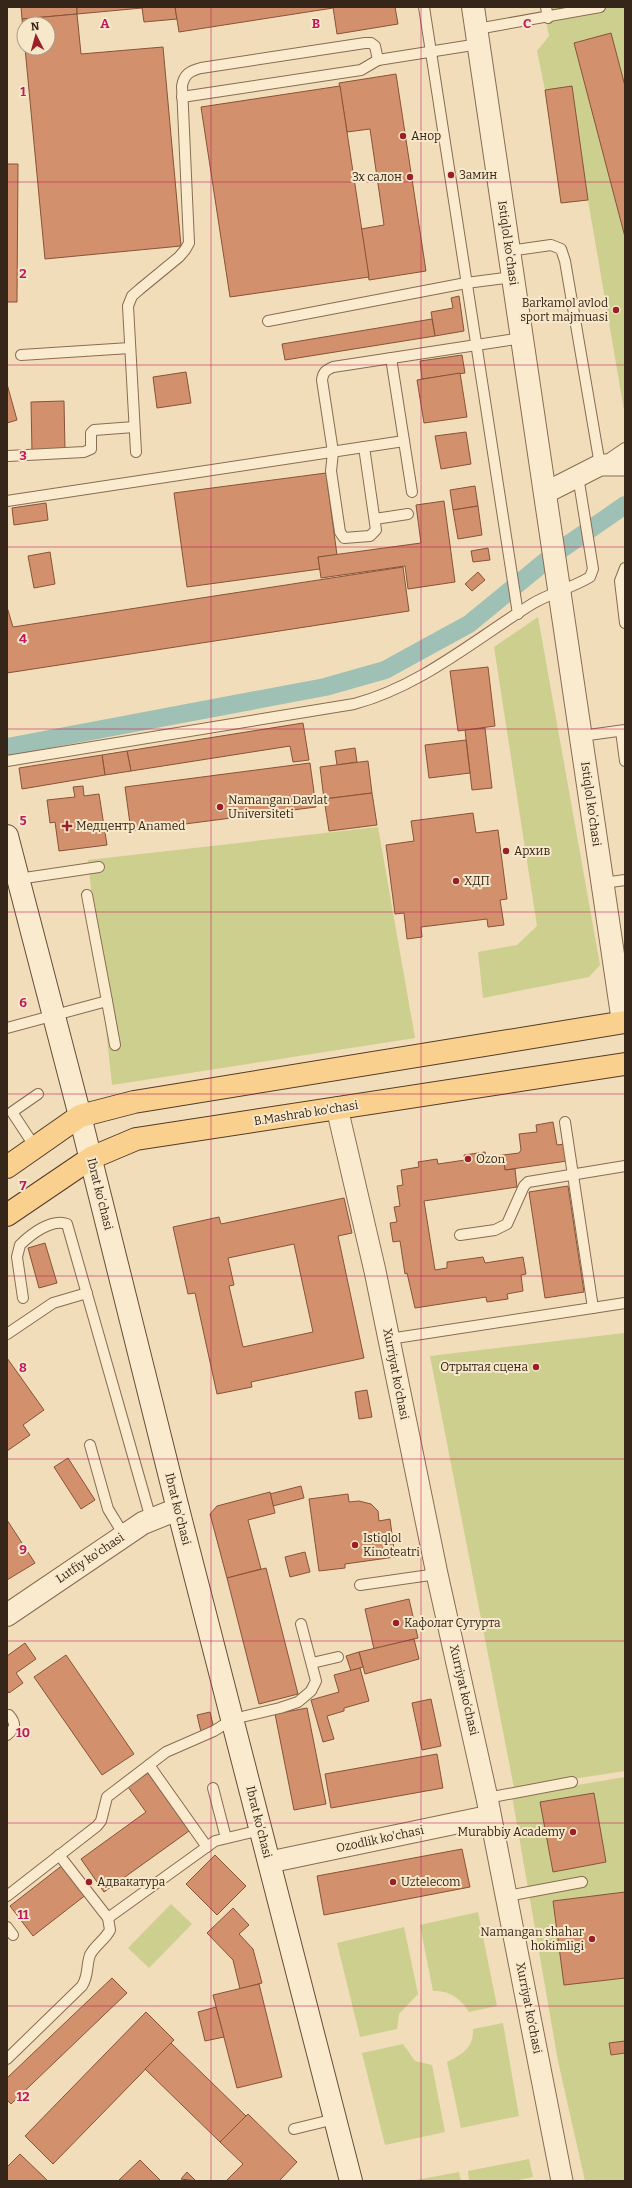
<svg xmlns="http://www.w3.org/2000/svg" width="632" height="2188" viewBox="0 0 632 2188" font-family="Bitter,serif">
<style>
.green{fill:#cccf8e}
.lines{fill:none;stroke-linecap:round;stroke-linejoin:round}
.canal{stroke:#9fc1b5;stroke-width:18}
.building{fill:#d2906d;stroke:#895338;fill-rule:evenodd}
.service-casing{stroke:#896c53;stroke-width:12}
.minor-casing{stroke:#896c53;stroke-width:23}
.tertiary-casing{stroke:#896c53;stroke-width:24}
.secondary-casing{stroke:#6a4d37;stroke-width:24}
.primary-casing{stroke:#553b29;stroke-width:24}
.service{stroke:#fbebce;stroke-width:10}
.minor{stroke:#fbebce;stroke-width:21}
.tertiary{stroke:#fbebce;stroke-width:22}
.secondary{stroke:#fbebce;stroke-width:22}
.primary{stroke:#f9d08d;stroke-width:22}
.grid{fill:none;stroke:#c2185b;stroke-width:1;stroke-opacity:0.55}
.poi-dot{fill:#9c1f28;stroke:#f8e8ca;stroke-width:1.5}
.labels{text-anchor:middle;stroke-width:4;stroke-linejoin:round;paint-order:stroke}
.poi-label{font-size:12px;fill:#36261a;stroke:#f8e8ca;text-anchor:start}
.street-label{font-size:12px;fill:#36261a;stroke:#f8e8ca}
.grid-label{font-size:13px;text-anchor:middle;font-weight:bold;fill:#c2185b;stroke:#f8e8ca;stroke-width:4;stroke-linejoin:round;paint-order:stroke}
</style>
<rect width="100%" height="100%" fill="#f1ddba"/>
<g class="green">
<polygon points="543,7 625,7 625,416 588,200 561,203 545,90 537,51 549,36"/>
<polygon points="538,617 600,965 589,977 483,998 478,952 517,945 537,926 494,647"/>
<polygon points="378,827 415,1038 112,1085 88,860"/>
<polygon points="624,1333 625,1771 514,1788 430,1356"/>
<polygon points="625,1777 625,2181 585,2181 558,2061 512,1796"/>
<polygon points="171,1904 192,1924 149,1968 128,1948"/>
<path d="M478 1912 497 2006 469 2012C461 1999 450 1990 433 1991L420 1925Z"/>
<polygon points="404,1927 418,1994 399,2014 397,2029 360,2037 337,1943"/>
<path d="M503 2023 519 2116 461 2128 447 2062C462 2055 474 2047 473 2029Z"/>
<polygon points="403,2044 415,2061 432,2065 445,2132 385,2145 362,2053"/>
<polygon points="529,2159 533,2177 514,2181 469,2181 468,2171"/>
<polygon points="459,2172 461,2181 411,2181"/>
</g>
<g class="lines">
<polyline class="canal" points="7,747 325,687 385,670 469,624 553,555 625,505"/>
</g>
<g class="building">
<polygon points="21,7 77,7 77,14 22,19"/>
<polygon points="77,7 175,7 177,19 144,22 142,8 77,14"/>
<polygon points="175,7 333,7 333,8 179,32"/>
<polygon points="333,7 395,7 398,24 337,34"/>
<polygon points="77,14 81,54 163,47 181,246 45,259 25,48 48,48 48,24 24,24 24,38 22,19"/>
<polygon points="611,33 625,86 625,237 574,43"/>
<polygon points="396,74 426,271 369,280 361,229 384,225 370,129 347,132 339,83"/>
<polygon points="340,86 369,277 230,297 201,107"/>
<polygon points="572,86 588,200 561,203 545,90"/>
<polygon points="7,164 18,164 17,302 7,302"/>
<polygon points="459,296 464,331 435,336 431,312 453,308 451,298"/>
<polygon points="432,319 435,336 285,360 282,344"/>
<polygon points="462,355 465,373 422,379 420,361"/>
<polygon points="186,372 191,403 157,408 153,377"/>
<polygon points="460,373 467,417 424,423 417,380"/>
<polygon points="7,384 17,420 7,423"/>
<polygon points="64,401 65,451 32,452 31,402"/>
<polygon points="466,432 471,464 441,469 435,436"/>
<polygon points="326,473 337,555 318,557 320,569 187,587 174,493"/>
<polygon points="475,486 478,506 453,510 450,490"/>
<polygon points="444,501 455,582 408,589 405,566 321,578 318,557 421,543 416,505"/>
<polygon points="46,503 48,520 14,525 12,508"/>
<polygon points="478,506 482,535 458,539 453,510"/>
<polygon points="488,548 490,560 473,562 471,551"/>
<polygon points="50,552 55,584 34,588 28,556"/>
<polygon points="403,567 409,611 7,673 7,607 13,627"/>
<polygon points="478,572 485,580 472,591 465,584"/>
<polygon points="488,667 495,726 458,731 450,671"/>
<polygon points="303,723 309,760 293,762 290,746 131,771 127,751"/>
<polygon points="485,728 492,788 472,790 465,730"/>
<polygon points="466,740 470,773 429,778 425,745"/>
<polygon points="355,748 357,762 337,765 335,751"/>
<polygon points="127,751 131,771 105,775 102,755"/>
<polygon points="102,755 105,775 22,789 19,768"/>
<polygon points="368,761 372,793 324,799 320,767"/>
<polygon points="310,763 316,807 131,831 125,787"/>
<polygon points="83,786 84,796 99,794 107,845 59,851 55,822 50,823 47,800 75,797 73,787"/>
<polygon points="372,793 377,825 329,831 324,799"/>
<polygon points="473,813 476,833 498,830 507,899 500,900 504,925 488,927 487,919 421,927 422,937 407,939 404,913 395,914 386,845 414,841 411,821"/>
<polygon points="553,1122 557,1145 564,1144 567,1161 505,1170 503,1155 519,1153 521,1150 519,1134 537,1132 536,1125"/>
<polygon points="485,1152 486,1157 503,1155 505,1170 515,1169 517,1187 424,1201 435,1270 447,1268 447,1262 483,1257 485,1263 523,1257 526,1274 521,1275 523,1291 507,1294 508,1299 487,1302 486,1297 415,1308 407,1273 405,1274 400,1241 393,1242 390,1223 397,1222 394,1207 400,1206 397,1186 403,1185 401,1170 419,1167 418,1162 437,1159 438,1164 465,1160 464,1155"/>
<polygon points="568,1186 584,1292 545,1298 529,1192"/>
<path d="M344 1198 352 1233 338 1236 364 1358 251 1382 252 1387 217 1394 195 1293 188 1294 173 1227 219 1217 221 1224ZM294 1244 313 1332 243 1347 229 1286 234 1285 228 1258Z"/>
<polygon points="45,1243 57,1283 39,1288 28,1248"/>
<polygon points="7,1358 44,1410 23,1425 30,1435 7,1451"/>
<polygon points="367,1390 372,1417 359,1419 355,1392"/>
<polygon points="68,1458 95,1500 81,1509 54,1467"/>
<polygon points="301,1486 304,1498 273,1506 270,1494"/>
<polygon points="270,1492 275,1513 248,1520 261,1569 227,1578 210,1514 217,1506"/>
<polygon points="348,1494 349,1502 359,1501 371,1504 378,1511 379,1521 390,1519 395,1557 345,1564 345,1568 319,1571 309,1499"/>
<polygon points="7,1520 35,1563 7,1580"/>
<polygon points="305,1552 310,1572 290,1577 285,1557"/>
<polygon points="266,1568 298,1694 259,1704 227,1578"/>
<polygon points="409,1599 418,1638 374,1649 365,1609"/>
<polygon points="414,1639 419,1659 365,1674 359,1652"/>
<polygon points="25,1643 36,1659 16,1673 23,1683 9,1693 7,1690 7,1656"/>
<polygon points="359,1652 363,1667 351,1671 346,1656"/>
<polygon points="66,1655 134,1754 102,1775 34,1677"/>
<polygon points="360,1668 369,1701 344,1708 344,1711 327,1716 334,1739 323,1742 311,1700 339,1692 334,1675"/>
<polygon points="431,1699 441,1746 422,1750 412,1703"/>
<polygon points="307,1708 326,1804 294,1810 275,1714"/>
<polygon points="210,1712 214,1729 201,1732 197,1715"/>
<polygon points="437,1754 443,1788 331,1808 325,1774"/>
<polygon points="148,1773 189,1831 104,1892 81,1859 146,1812 128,1787"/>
<polygon points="594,1793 606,1862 553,1872 540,1802"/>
<polygon points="462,1849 470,1887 324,1915 317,1876"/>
<polygon points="215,1855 246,1886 217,1915 186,1884"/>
<polygon points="64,1864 87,1894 33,1936 10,1906"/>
<polygon points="625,1892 625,1978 564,1985 553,1901"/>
<polygon points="233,1908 249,1925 239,1934 253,1949 262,1983 240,1989 233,1960 207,1933"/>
<polygon points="112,1978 127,1993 11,2104 7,2100 7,2078"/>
<polygon points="259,1984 282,2077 237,2088 213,1995"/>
<polygon points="216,2007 224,2037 205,2041 198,2012"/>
<polygon points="146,2012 174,2040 53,2164 25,2136"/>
<polygon points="625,2041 625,2053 611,2055 609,2043"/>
<polygon points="171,2043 246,2116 220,2142 145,2069"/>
<polygon points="248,2114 297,2162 279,2181 226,2181 243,2164 220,2142"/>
<polygon points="20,2154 48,2181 7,2181 7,2167"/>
<polygon points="140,2160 161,2181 118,2181"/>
<polygon points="187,2172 196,2181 181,2179"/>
</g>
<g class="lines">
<defs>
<g id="service">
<polyline points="424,7 518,614"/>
<polyline points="546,7 548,18"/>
<polyline points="477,29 600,7"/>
<polyline points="182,97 361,70 378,60"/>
<polyline points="509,251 551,245 561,249 565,261 600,465 625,448"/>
<polyline points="268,321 466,283 513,277"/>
<polyline points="21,355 130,348"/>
<polyline points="391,358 412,492"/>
<path d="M364 447 376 530 370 536 344 538 340 532 331 471 333 452 322 380C323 372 326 370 333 367L522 338"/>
<path d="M136 452 128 306 132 296 140 289 179 257 185 250 189 243 182 86C184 74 190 71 201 68L365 43H371L375 46 378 60 479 44"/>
<polyline points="8,456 84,452 91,449 91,433 94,430 134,427"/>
<polyline points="7,501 404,441"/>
<polyline points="375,519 408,514"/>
<polyline points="625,568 620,581 625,623"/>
<polyline points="621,731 625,761"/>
<polyline points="581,736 625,730"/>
<path d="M7 761 354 704C421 686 474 640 532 604 550 593 572 588 590 577L593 569 578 476"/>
<polyline points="18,879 99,867"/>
<polyline points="603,883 625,880"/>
<polyline points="87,895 107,1001"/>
<polyline points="7,1028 107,1001 115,1045"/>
<polyline points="565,1122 593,1308"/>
<polyline points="35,1147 12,1112 38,1094"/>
<polyline points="460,1235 495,1230 507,1224 524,1186 528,1182 625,1166"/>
<path d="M23 1298 17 1257 20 1245C31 1234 52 1218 67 1224L151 1519"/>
<polyline points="7,1334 53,1303 87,1293"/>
<polyline points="389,1339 625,1303"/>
<polyline points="90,1445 108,1509 124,1535"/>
<polyline points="360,1585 437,1574"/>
<polyline points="312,1663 338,1657"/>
<path d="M7 1735C16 1728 16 1723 9 1715"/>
<polyline points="149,1765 207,1847"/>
<polyline points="213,1788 226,1838"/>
<polyline points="487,1798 572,1782"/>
<polyline points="7,1896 97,1826 101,1821 107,1797 166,1752 214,1731 233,1719 280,1708 298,1702 311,1691 316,1681 301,1624"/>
<polyline points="507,1896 582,1882"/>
<polyline points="108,1918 215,1841 261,1830"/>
<polyline points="7,1927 13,1935"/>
<path d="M7 2059 82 1986C89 1975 86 1966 90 1955 95 1945 105 1940 110 1930L108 1918 59 1855"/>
<polyline points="294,2129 335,2119"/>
</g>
<g id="minor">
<polyline points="545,493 600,465 625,465"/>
<polyline points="337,1108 375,1271 437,1574 487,1798 562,2181"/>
<polyline points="270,1862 490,1816"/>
</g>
<g id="tertiary">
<polyline points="473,7 623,1022"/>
<polyline points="7,1615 143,1523 178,1509"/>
</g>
<polyline id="secondary" points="7,836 80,1116 178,1509 351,2181"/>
<g id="primary">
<polyline points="7,1167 80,1116 134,1102 625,1022"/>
<polyline points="7,1215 91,1158 136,1139 625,1064"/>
</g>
</defs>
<use href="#service" class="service-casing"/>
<use href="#minor" class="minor-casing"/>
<use href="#tertiary" class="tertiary-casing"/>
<use href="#secondary" class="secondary-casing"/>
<use href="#primary" class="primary-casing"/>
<use href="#service" class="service"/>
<use href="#minor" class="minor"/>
<use href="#tertiary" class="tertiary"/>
<use href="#secondary" class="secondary"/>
<use href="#primary" class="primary"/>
</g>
<path class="grid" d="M211 7V2181M421 7V2181M7 182H625M7 365H625M7 547H625M7 729H625M7 912H625M7 1094H625M7 1276H625M7 1459H625M7 1641H625M7 1823H625M7 2006H625"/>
<g class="poi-dot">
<circle cx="403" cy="136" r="4"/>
<circle cx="451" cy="175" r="4"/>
<circle cx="410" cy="177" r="4"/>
<circle cx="616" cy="310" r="4"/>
<circle cx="220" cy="807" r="4"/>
<path d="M65 820h4v4h4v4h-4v4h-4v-4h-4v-4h4z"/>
<circle cx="506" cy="851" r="4"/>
<circle cx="456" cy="881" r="4"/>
<circle cx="468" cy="1159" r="4"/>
<circle cx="536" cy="1367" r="4"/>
<circle cx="355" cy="1545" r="4"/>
<circle cx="396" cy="1623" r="4"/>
<circle cx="573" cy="1832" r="4"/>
<circle cx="89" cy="1882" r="4"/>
<circle cx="393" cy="1882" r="4"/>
<circle cx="592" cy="1939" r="4"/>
</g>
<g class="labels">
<g class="poi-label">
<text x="411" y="140">Анор</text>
<text x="459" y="179">Замин</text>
<text x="402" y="181" text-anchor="end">3х салон</text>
<text x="608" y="307" text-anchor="end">Barkamol avlod<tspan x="608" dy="14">sport majmuasi</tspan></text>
<text x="228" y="804">Namangan Davlat<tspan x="228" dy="14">Universiteti</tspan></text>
<text x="76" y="830">Медцентр Anamed</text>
<text x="514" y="855">Архив</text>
<text x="464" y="885">ХДП</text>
<text x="476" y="1163">Ozon</text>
<text x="528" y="1371" text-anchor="end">Отрытая сцена</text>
<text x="363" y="1542">Istiqlol<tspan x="363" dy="14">Kinoteatri</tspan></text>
<text x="404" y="1627">Кафолат Сугурта</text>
<text x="565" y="1836" text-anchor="end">Murabbiy Academy</text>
<text x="97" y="1886">Адвакатура</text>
<text x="401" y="1886">Uztelecom</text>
<text x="584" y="1936" text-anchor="end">Namangan shahar<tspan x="584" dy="14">hokimligi</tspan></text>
</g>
<g class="street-label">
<text transform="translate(508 243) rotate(82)" y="4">Istiqlol koʻchasi</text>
<text transform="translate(591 804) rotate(82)" y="4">Istiqlol koʻchasi</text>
<text transform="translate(306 1113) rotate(-9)" y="4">B.Mashrab ko'chasi</text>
<text transform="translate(100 1194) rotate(76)" y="4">Ibrat ko'chasi</text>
<text transform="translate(396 1374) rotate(79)" y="4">Xurriyat ko‘chasi</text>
<text transform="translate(178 1509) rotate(76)" y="4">Ibrat ko'chasi</text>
<text transform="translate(90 1558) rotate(-34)" y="4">Lutfiy ko'chasi</text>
<text transform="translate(464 1690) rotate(77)" y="4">Xurriyat ko‘chasi</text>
<text transform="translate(259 1822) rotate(76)" y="4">Ibrat ko'chasi</text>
<text transform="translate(380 1839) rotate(-12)" y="4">Ozodlik ko'chasi</text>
<text transform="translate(529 2008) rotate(79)" y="4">Xurriyat ko‘chasi</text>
</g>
</g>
<g class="grid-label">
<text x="105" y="28">A</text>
<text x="316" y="28">B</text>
<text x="527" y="28">C</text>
<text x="23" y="96">1</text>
<text x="23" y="278">2</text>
<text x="23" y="460">3</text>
<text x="23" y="643">4</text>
<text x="23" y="825">5</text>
<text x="23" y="1007">6</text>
<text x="23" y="1190">7</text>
<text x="23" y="1372">8</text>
<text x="23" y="1554">9</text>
<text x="23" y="1737">10</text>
<text x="23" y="1919">11</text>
<text x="23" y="2101">12</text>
</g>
<rect width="632" height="2188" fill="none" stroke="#36261a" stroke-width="16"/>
<g transform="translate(36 36) rotate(354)"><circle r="19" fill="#f8e8ca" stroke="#aa9a84"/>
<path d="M0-3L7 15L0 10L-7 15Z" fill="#9c1f28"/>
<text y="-6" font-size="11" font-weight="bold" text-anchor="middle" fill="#36261a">N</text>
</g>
</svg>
